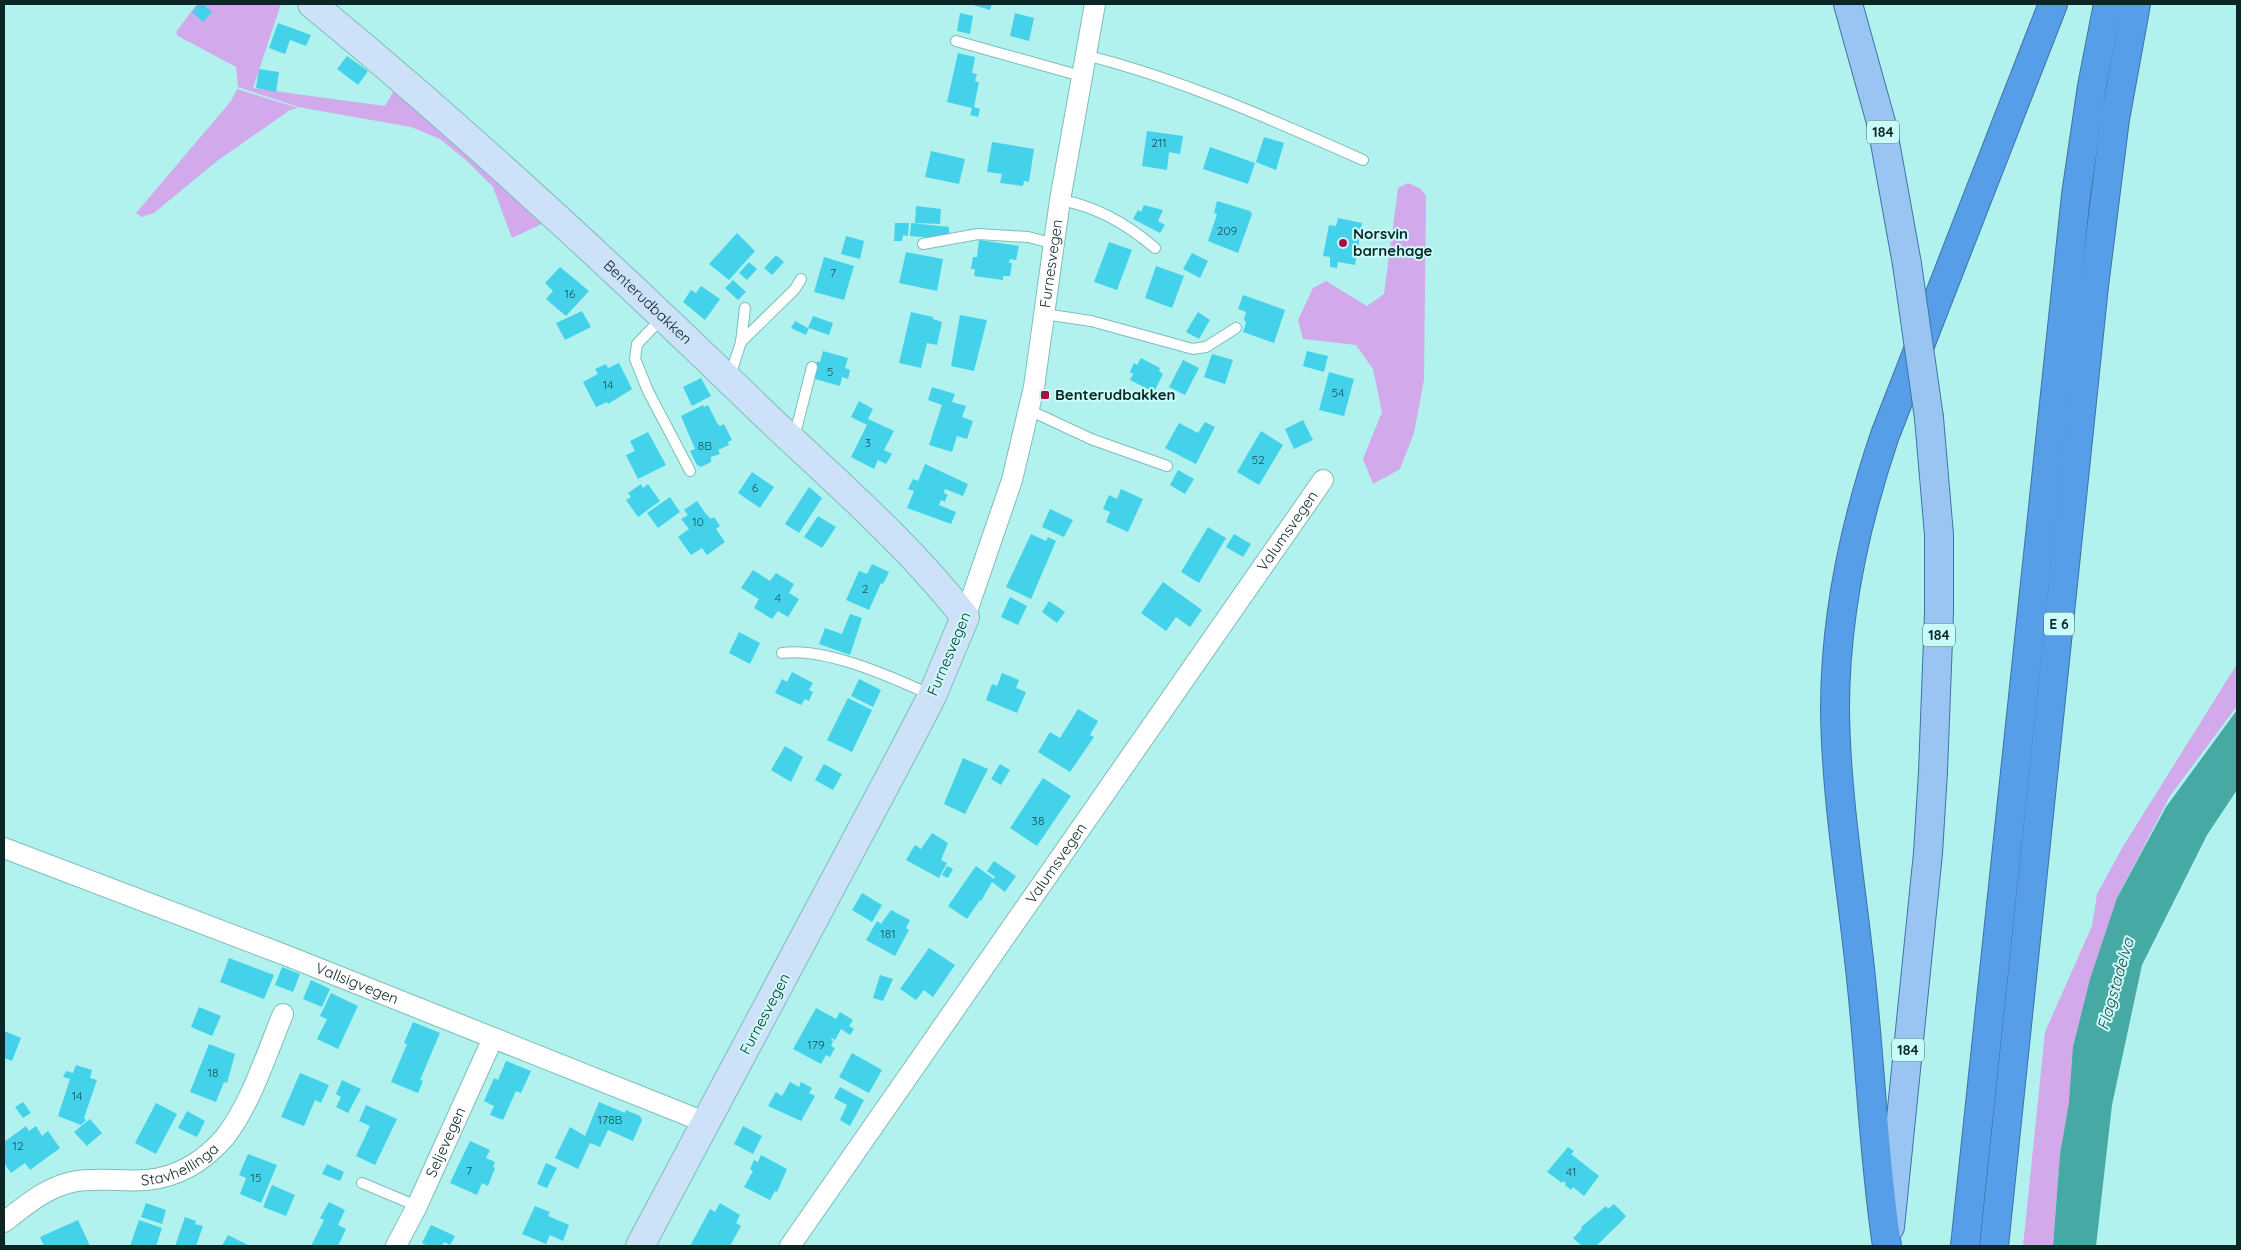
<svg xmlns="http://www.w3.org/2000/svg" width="2241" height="1250" viewBox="0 0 2241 1250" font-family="Quicksand,sans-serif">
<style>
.green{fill:#d2aaec}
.water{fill:#46a9a4}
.building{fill:#43d2ea}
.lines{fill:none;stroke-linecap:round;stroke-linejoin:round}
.service-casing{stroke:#7ebdba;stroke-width:12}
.minor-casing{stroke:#7ebdba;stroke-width:22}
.secondary-casing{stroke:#7ebdba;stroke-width:30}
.primary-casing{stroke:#3c74a4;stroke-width:30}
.motorway-casing{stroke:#3c74a4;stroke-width:30}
.service{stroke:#fff;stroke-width:10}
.minor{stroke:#fff;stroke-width:20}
.secondary{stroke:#cde2f8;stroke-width:28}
.primary{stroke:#9ac5f2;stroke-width:28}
.motorway{stroke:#579ee9;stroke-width:28}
.primary-bridge-casing{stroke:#3c74a4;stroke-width:30;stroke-linecap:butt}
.primary-bridge{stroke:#9ac5f2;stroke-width:28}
.poi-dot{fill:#a71041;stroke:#c9fcf9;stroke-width:2}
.labels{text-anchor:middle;stroke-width:4;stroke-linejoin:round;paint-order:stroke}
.number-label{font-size:12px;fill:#195156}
.shield{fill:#c9fcf9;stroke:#446665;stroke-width:1}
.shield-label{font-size:14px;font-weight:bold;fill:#0b2625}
.poi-label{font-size:15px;font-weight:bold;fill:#0b2625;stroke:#c9fcf9;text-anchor:start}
.street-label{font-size:15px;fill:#0b2625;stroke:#c9fcf9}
.water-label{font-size:16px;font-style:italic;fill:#264443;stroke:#c9fcf9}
</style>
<rect width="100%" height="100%" fill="#b1f2ee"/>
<g class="green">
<polygon points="197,4 281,4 253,88 385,106 397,85 548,221 512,238 493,187 468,162 440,139 411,127 298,107 238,87 236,67 178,36 176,32"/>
<polygon points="237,89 298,108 290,110 217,161 154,213 142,217 136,213 231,101"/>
<polygon points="1408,183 1421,189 1426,196 1424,380 1414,433 1400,469 1373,484 1363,459 1382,412 1373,369 1356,345 1303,339 1298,320 1313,288 1326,281 1367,306 1384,294 1398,188"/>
<polygon points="2237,664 2237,706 2170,796 2117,898 2069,1102 2060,1154 2053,1246 2023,1246 2045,1032 2092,926 2097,894 2122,848"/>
</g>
<polygon class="water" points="2237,710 2237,790 2207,835 2142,965 2112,1105 2096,1246 2053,1246 2060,1154 2069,1102 2073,1047 2090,979 2117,898 2166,807"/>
<g class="building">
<polygon points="199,4 203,4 212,12 203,22 192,12"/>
<polygon points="970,4 992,4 990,10"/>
<polygon points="960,13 973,16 970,34 957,31"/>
<polygon points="1015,13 1034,18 1029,41 1010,36"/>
<polygon points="278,23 311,35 306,46 290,40 285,54 269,48"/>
<polygon points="958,53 975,57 972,73 977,74 975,81 979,82 974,107 980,109 978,117 970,115 972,108 947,102"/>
<polygon points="347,56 368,71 358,85 337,69"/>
<polygon points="259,69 279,72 276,92 256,88"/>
<polygon points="1147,131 1183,136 1180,154 1169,152 1167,170 1142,166"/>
<polygon points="1264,137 1284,143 1276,170 1256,162"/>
<polygon points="992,142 1034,149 1029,182 1024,181 1023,186 1000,183 1002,174 987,172"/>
<polygon points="1210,147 1255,163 1248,184 1203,169"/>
<polygon points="931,151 965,159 959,184 925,177"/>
<polygon points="1217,201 1250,211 1252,214 1238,253 1208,241 1217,214 1214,213"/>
<polygon points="1144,205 1163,210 1158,221 1165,225 1160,233 1133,219 1138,210 1141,212"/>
<polygon points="916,206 941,209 940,224 915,223"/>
<polygon points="1338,218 1362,223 1355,265 1338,262 1337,268 1330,267 1330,257 1323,256 1329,225 1336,226"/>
<polygon points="895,223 909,223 908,236 903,235 902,241 894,241"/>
<polygon points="911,223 949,227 949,235 934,238 910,236"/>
<polygon points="737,233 755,251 729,280 709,264"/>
<polygon points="846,236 864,241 860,259 841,254"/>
<polygon points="979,240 1019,246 1016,260 1010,259 1009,263 1012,263 1010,276 1003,276 1003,280 974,276 975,269 971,269 973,257 977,257"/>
<polygon points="1109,242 1132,250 1117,290 1094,282"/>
<polygon points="906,252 943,259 937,291 899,283"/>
<polygon points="1192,253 1208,261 1200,278 1183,269"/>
<polygon points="776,255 784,262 772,275 764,268"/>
<polygon points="824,257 854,266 844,300 814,292"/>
<polygon points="749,262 757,269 747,280 739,273"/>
<polygon points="1156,266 1184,276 1172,308 1145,298"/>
<polygon points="560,267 589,291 566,316 546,299 553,291 545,283"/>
<polygon points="733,280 746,292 738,300 725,288"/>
<polygon points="701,286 720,299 705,320 683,302 691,290 696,293"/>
<polygon points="1243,295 1285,310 1274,343 1243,332 1246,323 1244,319 1246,312 1238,309"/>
<polygon points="582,311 591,327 565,340 556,323"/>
<polygon points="911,312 933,317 933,319 942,322 937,345 927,343 921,368 899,363"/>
<polygon points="1198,312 1210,320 1199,339 1186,332"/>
<polygon points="960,315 987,320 974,371 951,366"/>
<polygon points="813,316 833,323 829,335 809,328 806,335 791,328 795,321 808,328"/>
<polygon points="823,351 848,358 845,368 850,370 848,379 842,377 840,386 815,379 817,361 820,362"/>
<polygon points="1307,351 1328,356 1324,372 1303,366"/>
<polygon points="1212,354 1233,360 1225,384 1204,377"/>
<polygon points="1141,358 1160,368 1159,371 1163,374 1154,392 1130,380 1133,374 1130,372 1134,363 1137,365"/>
<polygon points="1183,360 1199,368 1185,395 1169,387"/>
<polygon points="619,363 632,389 608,404 607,402 596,407 583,382 598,374 595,369 606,364 608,368"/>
<polygon points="1329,372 1354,379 1344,416 1319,410"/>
<polygon points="701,378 711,396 692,406 683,387"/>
<polygon points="932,387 955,394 952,402 966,406 962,417 973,421 967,439 957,436 952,452 929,445 942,405 928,400"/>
<polygon points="859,401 873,409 868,419 894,431 884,450 892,454 886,464 878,460 874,469 851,457 867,425 851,417"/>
<polygon points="703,405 704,407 708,405 717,423 720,426 724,424 732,440 728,442 729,445 718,450 720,454 711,457 711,462 701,467 697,465 690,451 695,449 681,416"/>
<polygon points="1303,420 1313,440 1294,449 1285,429"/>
<polygon points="1205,422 1215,427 1196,464 1165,448 1179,423 1198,433"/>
<polygon points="1261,431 1283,445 1259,485 1237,472"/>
<polygon points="648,432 666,465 638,479 626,455 635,451 630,441"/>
<polygon points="925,464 968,484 963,496 945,489 944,493 948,495 946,498 945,502 941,500 939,505 956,512 951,524 907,508 914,491 908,489 913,479 918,481"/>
<polygon points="1178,470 1194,479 1185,494 1170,485"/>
<polygon points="752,472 774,487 760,508 738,493"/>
<polygon points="641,484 643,488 648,484 660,501 638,517 626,500 631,497 628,493"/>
<polygon points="809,487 822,498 799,533 785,524"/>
<polygon points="1121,489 1143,499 1128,532 1106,522 1110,512 1103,509 1109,495 1117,499"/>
<polygon points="670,497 680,512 658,528 647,513"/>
<polygon points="697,501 706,514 711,519 714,517 720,526 716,529 725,542 707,555 702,548 691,555 678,537 689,529 681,519 688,515 684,510"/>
<polygon points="1050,509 1073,520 1064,537 1042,527"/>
<polygon points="818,516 836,527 822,548 804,537"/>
<polygon points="1208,527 1226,538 1199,583 1181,572"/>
<polygon points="1031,534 1046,541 1048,537 1056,541 1031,599 1006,587"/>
<polygon points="1234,534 1251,544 1243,557 1226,547"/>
<polygon points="872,564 889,572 883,584 881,583 869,610 846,600 859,571 867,574"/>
<polygon points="753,570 770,581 776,573 794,584 789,593 799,599 788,617 778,611 772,619 754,608 759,599 741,588"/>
<polygon points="1163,582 1202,610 1190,627 1176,617 1166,631 1141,613"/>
<polygon points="1010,597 1027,606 1018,625 1001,617"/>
<polygon points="1049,601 1065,612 1057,623 1042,612"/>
<polygon points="850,614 862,618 850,655 819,644 825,628 842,634"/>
<polygon points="739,632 760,643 750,664 729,653"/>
<polygon points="792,672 813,683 809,690 813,692 809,701 805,699 801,705 775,693 782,679 787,682"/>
<polygon points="1002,673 1019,680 1016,688 1026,692 1017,713 986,700 992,684 997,686"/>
<polygon points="859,679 881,690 873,707 851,696"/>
<polygon points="848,698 872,710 852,752 827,740"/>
<polygon points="1078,709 1098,721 1090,735 1094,737 1070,772 1038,752 1050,732 1060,738"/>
<polygon points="785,746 803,757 791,782 771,770"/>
<polygon points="963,758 988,769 965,814 944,804"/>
<polygon points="824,764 842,774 833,790 815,780"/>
<polygon points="1000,764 1010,770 1001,785 991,779"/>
<polygon points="1043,778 1071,796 1037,846 1010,828"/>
<polygon points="932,833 948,843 941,860 947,863 939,878 906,860 915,845 921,849"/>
<polygon points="994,861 1016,876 1005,892 992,882 981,901 980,900 967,919 948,906 976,866 994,879 995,877 987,871"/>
<polygon points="947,866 953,869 948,878 942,875"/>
<polygon points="862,893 882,905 872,922 852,910"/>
<polygon points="891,910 910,920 906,928 909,930 895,956 866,940 877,921 881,924"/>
<polygon points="929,948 955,965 933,997 924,990 916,1000 900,989"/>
<polygon points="229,958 274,975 264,999 220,982"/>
<polygon points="282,967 300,974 293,992 275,985"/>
<polygon points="880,975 893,979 883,1001 873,998"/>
<polygon points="311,980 330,989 322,1007 303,999"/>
<polygon points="331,993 358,1006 338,1049 317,1039 327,1019 320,1016"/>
<polygon points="199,1007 221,1016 212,1036 191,1027"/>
<polygon points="816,1008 836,1019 840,1012 853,1020 849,1026 854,1029 850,1035 841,1029 835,1040 830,1037 833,1041 831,1046 835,1048 830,1057 826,1055 821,1064 793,1049"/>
<polygon points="413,1022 440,1033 420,1080 423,1081 418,1093 391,1082 407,1044 404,1043"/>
<polygon points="4,1031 21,1038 12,1061 4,1058"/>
<polygon points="209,1044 235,1054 227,1083 224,1082 216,1102 190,1092"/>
<polygon points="852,1053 882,1070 869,1093 839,1077"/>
<polygon points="506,1061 531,1071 521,1093 516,1091 503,1120 490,1115 494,1106 484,1101 494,1078 498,1080"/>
<polygon points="76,1065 92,1070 90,1078 97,1080 84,1118 86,1120 81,1125 58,1116 70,1079 63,1077 66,1071 73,1073"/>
<polygon points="300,1073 329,1085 321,1103 315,1100 304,1126 281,1117"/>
<polygon points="342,1080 361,1089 348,1113 336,1107 341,1097 336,1094"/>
<polygon points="790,1082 799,1087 801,1082 812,1088 809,1093 815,1096 801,1121 768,1106 776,1092 782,1096"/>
<polygon points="840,1087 864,1100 850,1126 840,1120 847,1105 834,1098"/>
<polygon points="23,1102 31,1113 23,1118 15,1107"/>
<polygon points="599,1102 625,1113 626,1110 640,1116 642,1120 633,1141 608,1130 600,1147 590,1143 578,1169 555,1158 570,1127 585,1136"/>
<polygon points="156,1103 177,1114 156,1154 135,1143"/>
<polygon points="366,1105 397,1119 375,1165 356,1156 370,1126 359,1121"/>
<polygon points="187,1111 205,1121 197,1137 178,1128"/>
<polygon points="90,1119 102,1133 87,1146 74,1132"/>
<polygon points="26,1126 29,1131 36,1126 42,1136 48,1131 60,1148 30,1170 25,1163 11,1173 4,1163 4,1142"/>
<polygon points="743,1126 762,1136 753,1154 734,1144"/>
<polygon points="470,1141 490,1150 486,1158 495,1162 493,1167 495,1168 488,1186 482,1183 477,1195 450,1183"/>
<polygon points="1568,1147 1574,1151 1571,1154 1599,1176 1584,1196 1573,1187 1571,1190 1565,1185 1566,1183 1563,1181 1562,1183 1547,1172"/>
<polygon points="248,1154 277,1165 261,1203 240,1194 246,1178 239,1175"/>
<polygon points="761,1155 787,1169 777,1192 775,1191 770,1200 744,1187 753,1171 750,1169 754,1160 758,1162"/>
<polygon points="546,1163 557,1168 547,1188 537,1184"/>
<polygon points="327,1164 344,1172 340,1181 322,1174"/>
<polygon points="272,1185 295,1195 286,1216 263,1207"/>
<polygon points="329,1202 345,1210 338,1225 346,1229 338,1246 311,1246 324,1220 320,1218"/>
<polygon points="146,1203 166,1210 162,1224 141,1217"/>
<polygon points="720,1203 740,1215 736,1223 741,1226 730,1246 690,1246 710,1209 715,1212"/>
<polygon points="1614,1204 1626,1216 1621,1222 1596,1246 1582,1246 1573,1238 1582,1229 1581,1227 1606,1206 1608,1209"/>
<polygon points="535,1206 550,1212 548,1216 569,1225 563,1241 550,1235 546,1244 522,1234"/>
<polygon points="185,1217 196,1221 195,1224 203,1226 196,1246 175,1246"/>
<polygon points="78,1220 90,1246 44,1246 40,1237"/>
<polygon points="139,1220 162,1228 156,1246 130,1246"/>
<polygon points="431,1225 455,1236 450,1245 444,1242 442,1246 428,1246 422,1243"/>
<polygon points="228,1235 250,1246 222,1246"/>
</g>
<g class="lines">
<defs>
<g id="service">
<polyline points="956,41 1081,76"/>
<path d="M1085 55C1181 79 1273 120 1363 160"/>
<path d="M1060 200C1096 206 1127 224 1155 248"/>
<polyline points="923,244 978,234 1028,237 1055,244"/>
<polyline points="1044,314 1091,321 1193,349 1206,347 1236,328"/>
<polyline points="663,317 637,344 635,359 648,391 690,471"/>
<polyline points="741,342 745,308"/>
<polyline points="729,379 741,342 795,289 801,279"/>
<polyline points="1029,410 1091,439 1167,466"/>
<polyline points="794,438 812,367"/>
<path d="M782 653C825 647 892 677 931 695"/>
<polyline points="362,1183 417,1206"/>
</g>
<g id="minor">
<path id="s1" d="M965 617 1012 480 1034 387 1060 200 1095 4"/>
<path id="s2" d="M4 848 285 955 707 1123"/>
<path id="s3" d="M4 1222C25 1206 45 1188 72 1182 97 1177 122 1182 147 1180 179 1177 205 1160 225 1137 251 1104 267 1052 283 1014"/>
<path id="s4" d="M396 1246 417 1206 493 1038"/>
<path id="s5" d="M790 1246 1323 480"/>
</g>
<g id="secondary">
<path id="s6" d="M312 4C468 132 615 269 759 409 829 476 906 541 965 617L932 696 904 750 640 1246"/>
</g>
<g id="primary">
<polyline points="1848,4 1882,126 1907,264"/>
<polyline points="1890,1227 1928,853 1933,772 1939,613 1939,535 1929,418"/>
</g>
<g id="motorway">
<path d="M1887 1246C1874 1160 1871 1074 1862 988 1853 895 1836 803 1835 709 1835 615 1855 523 1885 435L2053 4"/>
<polyline points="1965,1246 2076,195 2092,86 2108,4"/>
<polyline points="1994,1246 2094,286 2115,119 2136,4"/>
</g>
</defs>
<use href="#service" class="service-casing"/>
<use href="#minor" class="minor-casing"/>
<use href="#secondary" class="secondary-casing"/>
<use href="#primary" class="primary-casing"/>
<use href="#motorway" class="motorway-casing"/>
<use href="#service" class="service"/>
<use href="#minor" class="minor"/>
<use href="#secondary" class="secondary"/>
<use href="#primary" class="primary"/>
<use href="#motorway" class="motorway"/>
<defs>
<polyline id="primary-bridge" points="1907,264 1929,418"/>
</defs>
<use href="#primary-bridge" class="primary-bridge-casing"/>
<use href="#primary-bridge" class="primary-bridge"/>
</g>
<g class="poi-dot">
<circle cx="1343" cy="243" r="5"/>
<rect x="1040" y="390" width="10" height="10" rx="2.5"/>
</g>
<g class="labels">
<g class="number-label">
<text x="1159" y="147">211</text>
<text x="1227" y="235">209</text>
<text x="833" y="277">7</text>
<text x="570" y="298">16</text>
<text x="830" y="376">5</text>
<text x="608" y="389">14</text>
<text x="1338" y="397">54</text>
<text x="868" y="447">3</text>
<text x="705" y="450">8B</text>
<text x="1258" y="464">52</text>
<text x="755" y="492">6</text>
<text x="698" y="526">10</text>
<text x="865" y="593">2</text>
<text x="778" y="602">4</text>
<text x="1038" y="825">38</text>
<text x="888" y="938">181</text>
<text x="816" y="1049">179</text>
<text x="213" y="1077">18</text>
<text x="77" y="1100">14</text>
<text x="610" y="1124">178B</text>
<text x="18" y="1150">12</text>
<text x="469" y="1175">7</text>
<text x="1571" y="1176">41</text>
<text x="256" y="1182">15</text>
</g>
<g class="shield">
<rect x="1867" y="120.5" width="32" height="23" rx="4"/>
<rect x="2044" y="612.5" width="30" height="23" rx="4"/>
<rect x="1923" y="623.5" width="32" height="23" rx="4"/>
<rect x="1892" y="1038.5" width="32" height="23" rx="4"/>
</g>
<g class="shield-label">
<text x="1883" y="137">184</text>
<text x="2059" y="629">E 6</text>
<text x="1939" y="640">184</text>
<text x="1908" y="1055">184</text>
</g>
<g class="poi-label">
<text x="1353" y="239">Norsvin<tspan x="1353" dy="17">barnehage</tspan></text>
<text x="1055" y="400">Benterudbakken</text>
</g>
<g class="street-label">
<text dy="5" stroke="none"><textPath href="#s1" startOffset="365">Furnesvegen</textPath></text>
<text dy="5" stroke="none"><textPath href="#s6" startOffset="449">Benterudbakken</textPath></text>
<text dy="5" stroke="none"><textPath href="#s5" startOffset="871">Valumsvegen</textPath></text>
<text transform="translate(949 654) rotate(-67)" y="5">Furnesvegen</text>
<text dy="5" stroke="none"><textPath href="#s5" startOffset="466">Valumsvegen</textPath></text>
<text dy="5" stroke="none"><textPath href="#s2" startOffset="378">Vallsigvegen</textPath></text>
<text transform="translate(765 1014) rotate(-62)" y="5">Furnesvegen</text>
<text dy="5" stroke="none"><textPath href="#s4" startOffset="115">Seljevegen</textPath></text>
<text dy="5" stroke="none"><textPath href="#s3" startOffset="191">Stavhellinga</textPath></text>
</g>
<g class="water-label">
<text transform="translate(2115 984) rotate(-74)" y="6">Flagstadelva</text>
</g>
</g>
<rect width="2241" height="1250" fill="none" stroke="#0b2625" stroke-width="10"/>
</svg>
